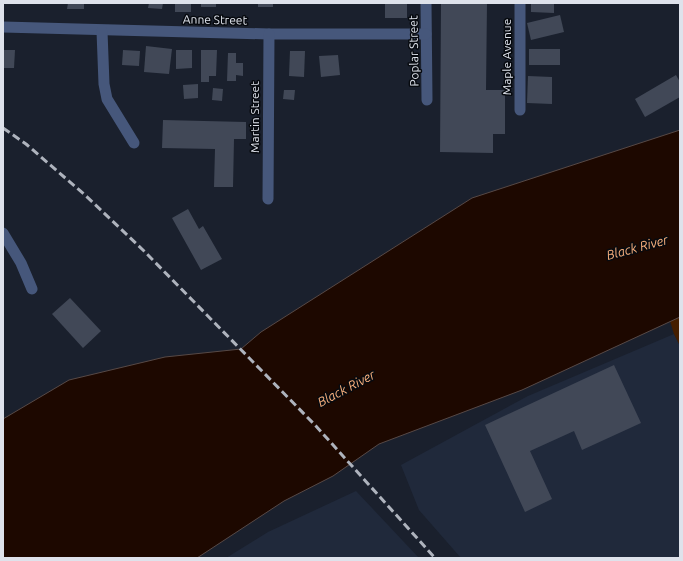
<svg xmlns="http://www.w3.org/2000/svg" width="683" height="561" viewBox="0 0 683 561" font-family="Ubuntu,sans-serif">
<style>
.built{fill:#20293b}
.green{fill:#451e00}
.water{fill:#1d0800;stroke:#574946}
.building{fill:#414857}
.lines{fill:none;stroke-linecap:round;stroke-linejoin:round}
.minor{stroke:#46577b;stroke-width:11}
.rail{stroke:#aeb3bd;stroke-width:3;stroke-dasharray:8 4;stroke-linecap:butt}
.labels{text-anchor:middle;stroke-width:3;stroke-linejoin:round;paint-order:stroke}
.street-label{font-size:12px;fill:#dee2eb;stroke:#070a0f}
.water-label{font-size:13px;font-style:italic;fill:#fbb17e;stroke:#070a0f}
</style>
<rect width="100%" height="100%" fill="#1a202d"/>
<g class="built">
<polygon points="674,334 680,346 680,558 461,558 419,510 401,465 528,396"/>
<polygon points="356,491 419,558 226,558 268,532"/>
</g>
<polygon class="green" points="680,317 680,346 674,334 670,321"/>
<polygon class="water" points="680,130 680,317 522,390 379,444 333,476 284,501 197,558 3,558 3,419 69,380 165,357 241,349 261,332 472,198"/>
<g class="building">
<polygon points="68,3 84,3 84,9 67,9"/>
<polygon points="149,3 163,3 162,9 148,8"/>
<rect x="175" y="3" width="16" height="9"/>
<rect x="201" y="3" width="15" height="4"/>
<rect x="258" y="3" width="15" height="4"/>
<rect x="385" y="3" width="22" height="15"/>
<polygon points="441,3 487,3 486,90 505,90 505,134 493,134 493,153 440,152"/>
<polygon points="531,3 554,3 554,13 531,12"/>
<polygon points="560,15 564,32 531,40 527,23"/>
<polygon points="146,46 172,49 169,74 144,72"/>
<rect x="529" y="49" width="31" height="16"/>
<polygon points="3,50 15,50 14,68 3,68"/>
<polygon points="123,50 140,51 139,66 122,65"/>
<polygon points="176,50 192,50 192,68 176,69"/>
<polygon points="201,50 217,50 216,76 209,76 209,82 201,82"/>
<polygon points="290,51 305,51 304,77 289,76"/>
<polygon points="228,53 236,53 236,63 243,63 243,76 236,75 236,81 227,81"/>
<polygon points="338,55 340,75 321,77 319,56"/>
<polygon points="676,75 680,82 680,97 645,117 635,99"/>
<polygon points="528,76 552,77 552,104 527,103"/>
<polygon points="198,84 198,98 184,99 183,85"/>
<polygon points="213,88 223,89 222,101 212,100"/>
<polygon points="284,90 295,90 294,100 283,99"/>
<polygon points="163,120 246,122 246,139 234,139 233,187 214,187 215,149 162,148"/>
<polygon points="188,209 199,229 203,226 222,259 201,270 172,218"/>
<polygon points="70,298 101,331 83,348 52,314"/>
<polygon points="614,365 641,423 582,450 574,431 530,451 552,499 525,512 485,425"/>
</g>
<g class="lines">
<g class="minor">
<polyline points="426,3 427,100"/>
<polyline points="520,3 520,110"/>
<polyline points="3,27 269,34 426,34"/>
<polyline points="102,31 104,84 107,99 134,143"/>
<polyline points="268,199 269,34"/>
<polyline points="3,233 21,263 32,289"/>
</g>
<polyline class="rail" points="3,128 26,144 85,195 144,251 315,425 435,558"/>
</g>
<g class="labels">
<g class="street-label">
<text transform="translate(215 20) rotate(1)" y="4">Anne Street</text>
<text transform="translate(414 51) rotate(-91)" y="4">Poplar Street</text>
<text transform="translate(507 57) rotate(-90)" y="4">Maple Avenue</text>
<text transform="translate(255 117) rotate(-90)" y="4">Martin Street</text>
</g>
<g class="water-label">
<text transform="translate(637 247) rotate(-15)" y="5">Black River</text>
<text transform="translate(346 388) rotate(-28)" y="5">Black River</text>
</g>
</g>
<rect width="683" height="561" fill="none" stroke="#dee2eb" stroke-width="8"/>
</svg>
